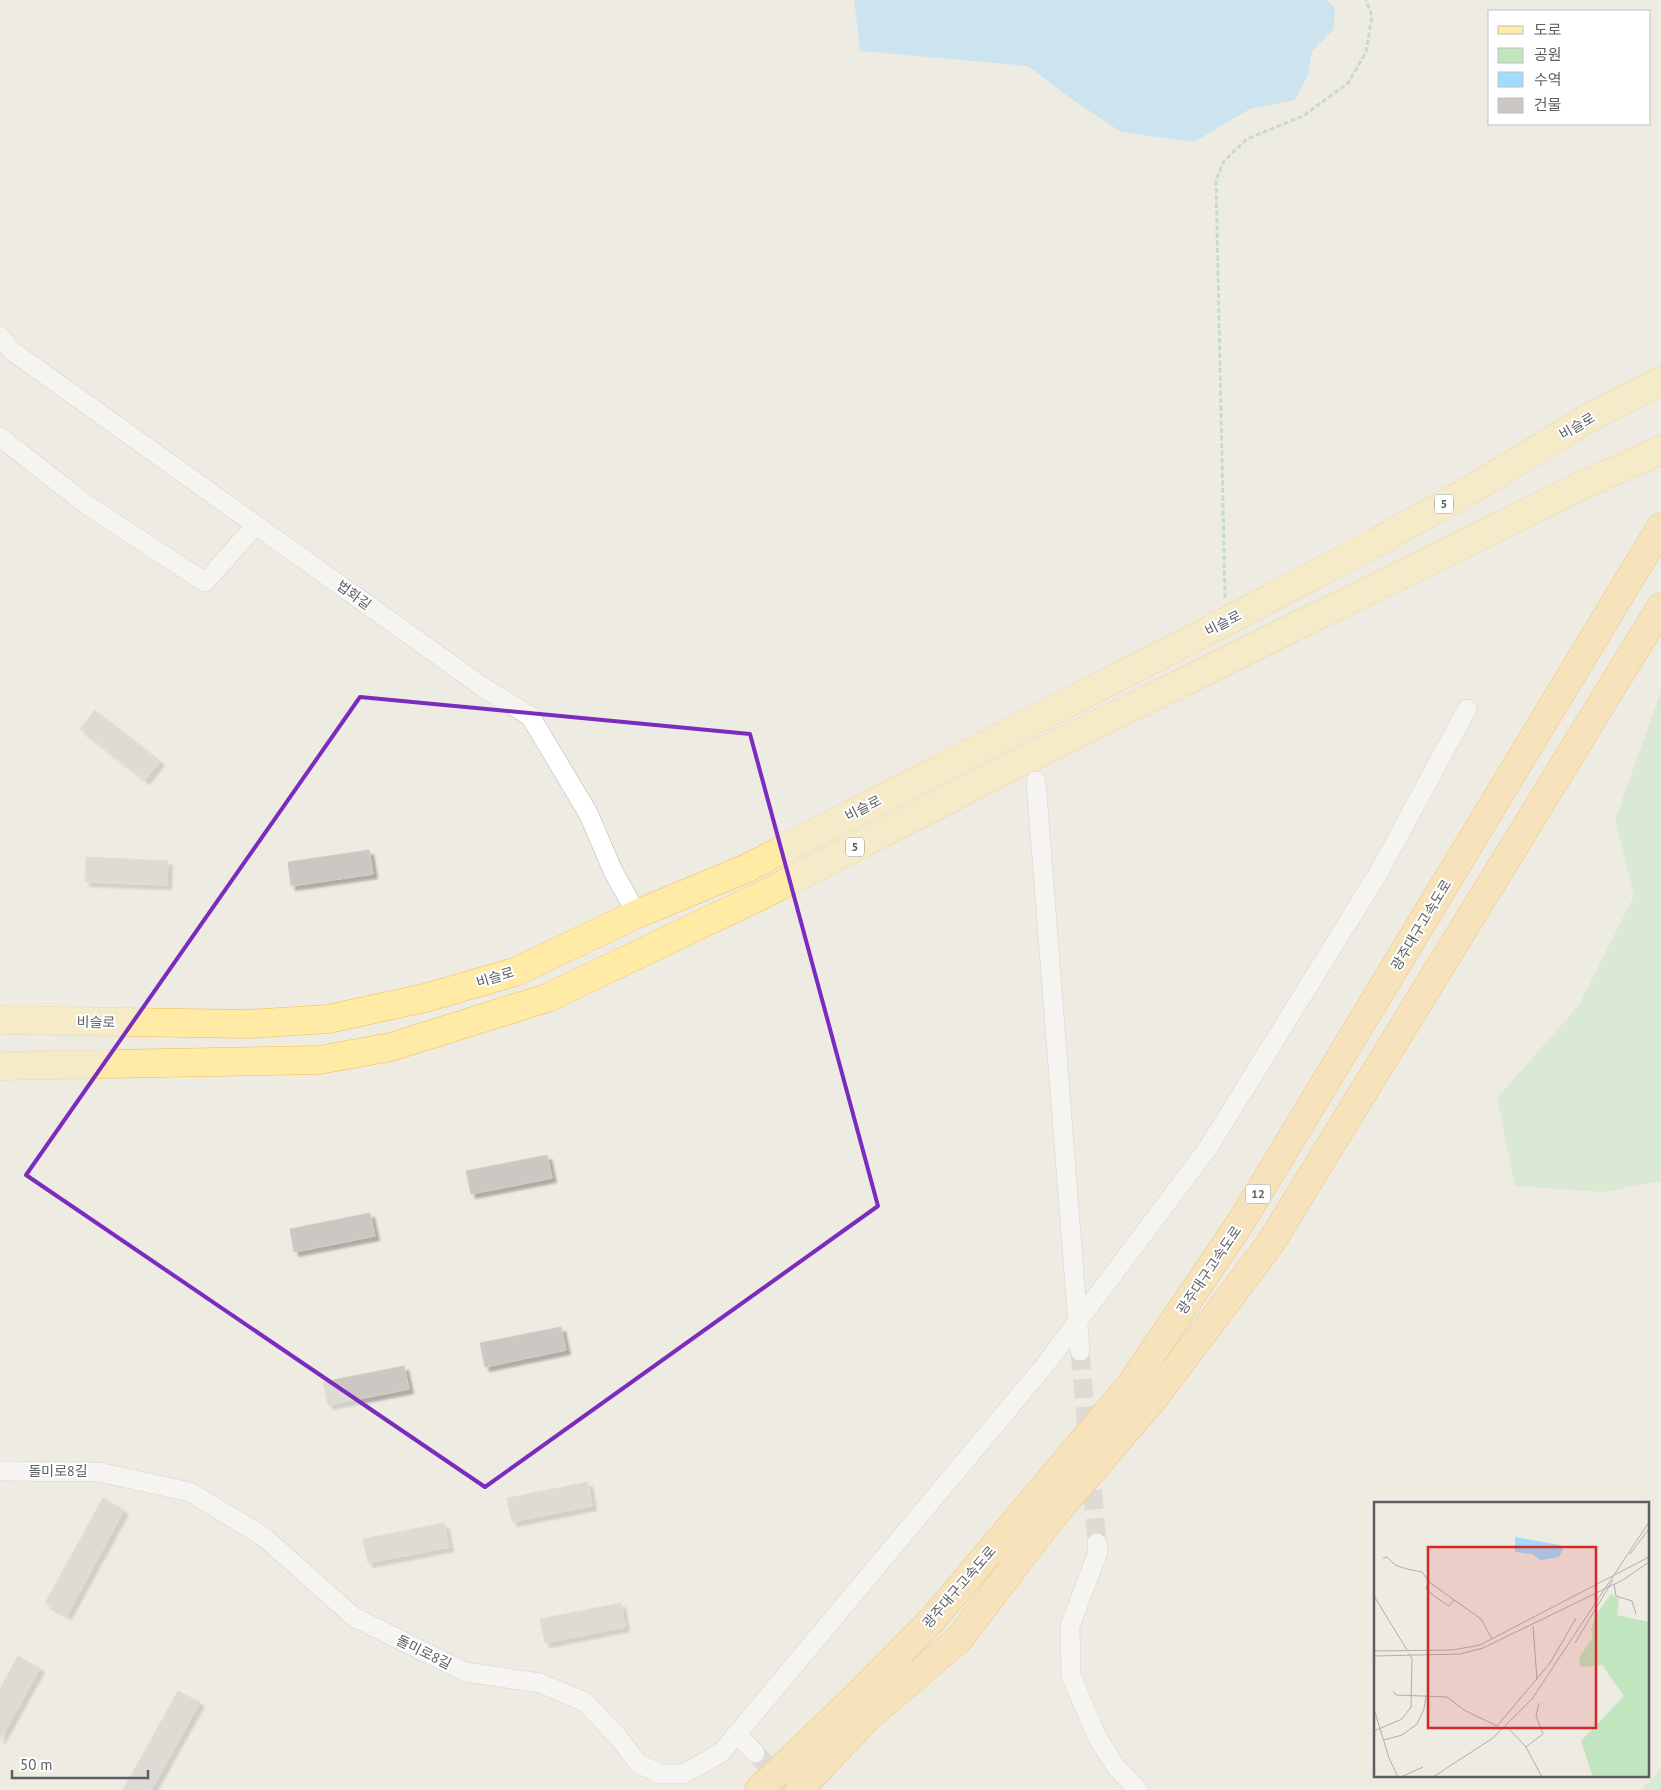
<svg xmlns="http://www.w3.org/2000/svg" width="1661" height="1790" viewBox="0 0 1661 1790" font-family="'PT Sans','Noto Sans KR',sans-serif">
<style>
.green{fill:#c1e6bf}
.water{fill:#a1dcff}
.building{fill:#cbc7c2;stroke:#d3ccc1;filter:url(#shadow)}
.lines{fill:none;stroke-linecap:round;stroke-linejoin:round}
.minor-tunnel{stroke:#c9c8c3;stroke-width:19;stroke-dasharray:19 9;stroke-linecap:butt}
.minor-casing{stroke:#b3b6ba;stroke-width:20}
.primary-casing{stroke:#f2bd57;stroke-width:29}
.motorway-casing{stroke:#f09600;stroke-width:29}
.path{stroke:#98c7a2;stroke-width:3;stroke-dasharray:5 2.5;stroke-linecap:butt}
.minor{stroke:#fff;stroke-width:19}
.primary{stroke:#ffeba6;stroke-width:28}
.motorway{stroke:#fed98a;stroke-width:28}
.marked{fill:none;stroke:#7b2cbf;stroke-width:4;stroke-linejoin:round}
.labels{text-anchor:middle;stroke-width:4;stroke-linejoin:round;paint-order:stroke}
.shield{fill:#fff;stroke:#8c8f92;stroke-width:1}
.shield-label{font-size:12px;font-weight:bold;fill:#5b5f64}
.street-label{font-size:14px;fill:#5b5f64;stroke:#fff}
.inset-road{fill:none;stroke:#afafac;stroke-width:1}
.view{fill:#d62828;fill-opacity:0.15;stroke:#d62828;stroke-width:2.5}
.inset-edge{fill:none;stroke:#5b5f64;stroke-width:2.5}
</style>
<defs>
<filter id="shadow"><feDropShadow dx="4.5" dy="4.5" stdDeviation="1" flood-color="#0004"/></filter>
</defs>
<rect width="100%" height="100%" fill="#eeebe3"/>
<g class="green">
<polygon points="1661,691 1661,1181 1603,1192 1515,1186 1497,1098 1579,1005 1634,896 1615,820"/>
<polygon points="1661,1769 1661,1790 1641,1790"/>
</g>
<polygon class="water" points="854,0 1327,0 1335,9 1334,29 1312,51 1308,75 1295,100 1250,109 1194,142 1121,132 1070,98 1028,66 860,51"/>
<g class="building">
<polygon points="95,710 160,761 145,780 80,729"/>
<polygon points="369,850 373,874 291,886 288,862"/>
<polygon points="86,857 168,861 167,885 85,882"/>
<polygon points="547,1155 552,1178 471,1194 466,1171"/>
<polygon points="370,1213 375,1236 294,1252 290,1229"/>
<polygon points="561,1327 566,1350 485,1367 480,1343"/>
<polygon points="404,1366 409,1389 328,1405 323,1382"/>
<polygon points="588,1482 592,1506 512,1522 507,1498"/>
<polygon points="103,1498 124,1510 67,1615 45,1603"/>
<polygon points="444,1523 449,1547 368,1563 363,1539"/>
<polygon points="621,1603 625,1627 545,1643 540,1619"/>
<polygon points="18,1656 40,1668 0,1740 0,1689"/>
<polygon points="178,1691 200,1702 151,1790 123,1790"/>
</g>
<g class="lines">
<g class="minor-tunnel">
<polyline points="1080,1351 1097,1543"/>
<polyline points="755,1753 792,1790"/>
</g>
<defs>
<g id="minor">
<polyline points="0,336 12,351 487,690 530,716 588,813 614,873 637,914"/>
<polyline points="0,437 87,505 205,582 256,525"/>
<polyline points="1036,781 1080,1351"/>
<polyline points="0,1471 98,1472 190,1492 264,1537 354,1617 465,1672 540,1683 585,1702 617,1736 639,1764 661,1774 683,1774 721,1753 1045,1365 1208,1148 1379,872 1467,709"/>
<polyline points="1097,1543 1098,1552 1070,1626 1071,1675 1097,1737 1116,1767 1138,1790"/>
<polyline points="737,1734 755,1753"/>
</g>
<g id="primary">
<polyline points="0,1020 248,1024 328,1019 425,998 515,972 637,914 745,869 1225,622 1373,544 1477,486 1590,417 1661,381"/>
<polyline points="0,1066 319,1060 391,1047 547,998 758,897 1027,759 1583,485 1661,450"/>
</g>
<g id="motorway">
<polyline points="759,1790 861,1692 933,1619 1132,1383 1239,1225 1661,527"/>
<polyline points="799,1790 868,1717 959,1639 1048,1522 1154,1398 1270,1244 1661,607"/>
</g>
</defs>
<use href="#minor" class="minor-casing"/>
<use href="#primary" class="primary-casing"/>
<use href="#motorway" class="motorway-casing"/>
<polyline class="path" points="1225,598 1216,180 1224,161 1247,139 1303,116 1348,83 1366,52 1372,16 1366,0"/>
<use href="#minor" class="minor"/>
<use href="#primary" class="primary"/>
<use href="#motorway" class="motorway"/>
</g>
<path d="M0 0H1661V1790H0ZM360 697 750 734 878 1206 485 1487 26 1175Z" fill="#eeebe3" fill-opacity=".55" fill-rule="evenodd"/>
<path class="marked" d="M360 697 750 734 878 1206 485 1487 26 1175Z"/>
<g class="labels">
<g class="shield">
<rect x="1435" y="494.5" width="18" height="19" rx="4"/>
<rect x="846" y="837.5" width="18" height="19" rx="4"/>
<rect x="1245.5" y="1184.5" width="25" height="19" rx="4"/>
</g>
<g class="shield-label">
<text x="1444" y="508">5</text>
<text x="855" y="851">5</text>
<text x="1258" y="1198">12</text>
</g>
<g class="street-label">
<text transform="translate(1577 426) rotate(-30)" y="5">비슬로</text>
<text transform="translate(354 595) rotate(36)" y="5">법화길</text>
<text transform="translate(1223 623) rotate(-27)" y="5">비슬로</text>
<text transform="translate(863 808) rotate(-27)" y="5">비슬로</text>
<text transform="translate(1421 925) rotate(-59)" y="5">광주대구고속도로</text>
<text transform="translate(495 977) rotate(-17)" y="5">비슬로</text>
<text transform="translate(96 1022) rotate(1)" y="5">비슬로</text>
<text transform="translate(1209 1270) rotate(-56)" y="5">광주대구고속도로</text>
<text x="58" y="1476">돌미로8길</text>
<text transform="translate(959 1587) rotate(-49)" y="5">광주대구고속도로</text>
<text transform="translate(424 1652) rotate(26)" y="5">돌미로8길</text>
</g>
</g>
<g transform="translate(1374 1502)">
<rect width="275" height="275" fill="#eeebe3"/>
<path d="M237 92 245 97 243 113 275 120V275H219L207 239 250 194 228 163 207 165 205 156 219 135 217 128 223 111Z" fill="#c1e6bf"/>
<path d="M141 35 186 43 189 48 185 55 167 58 158 52 141 50Z" fill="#a1dcff"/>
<path class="inset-road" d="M256 52 275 27M9 56 13 55 21 63 33 67 48 70 55 80 107 117 118 137M54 80 52 87 63 96 75 104 80 98M240 82 242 94 258 99 262 112M0 94 33 148M159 124 163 178M201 141 239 78M0 149 79 148 106 143 275 55M0 154 86 152 109 146 249 78 275 60M19 189 22 193 73 195 90 208 123 224 176 161 202 116M165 201 162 214 169 232 152 245 168 275M0 207 15 256 24 275M136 228 152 245M0 229 28 217 37 205 38 157 35 151M10 238 28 233 43 222 50 207 52 193M27 275 49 265M59 275 119 236 158 197 275 20"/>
<path class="view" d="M54 45H222V226H54Z"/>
<rect width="275" height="275" class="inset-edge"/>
</g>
<rect x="1488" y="10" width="162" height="115" fill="#ffffff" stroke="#bdbfc1"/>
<rect x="1498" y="26" width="25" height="8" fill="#ffeba6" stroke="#bdbfc1"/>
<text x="1534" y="35" font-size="15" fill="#5b5f64">도로</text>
<rect x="1498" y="48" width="25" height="15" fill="#c1e6bf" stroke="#bdbfc1"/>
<text x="1534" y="60" font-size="15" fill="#5b5f64">공원</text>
<rect x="1498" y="72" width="25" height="15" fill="#a1dcff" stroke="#bdbfc1"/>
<text x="1534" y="85" font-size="15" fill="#5b5f64">수역</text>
<rect x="1498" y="98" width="25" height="15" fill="#cbc7c2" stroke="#bdbfc1"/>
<text x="1534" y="110" font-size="15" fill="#5b5f64">건물</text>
<path d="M12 1770v8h136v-8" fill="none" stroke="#5b5f64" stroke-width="2.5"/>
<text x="20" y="1770" font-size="15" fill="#5b5f64" stroke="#ffffff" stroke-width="4" paint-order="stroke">50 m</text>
</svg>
